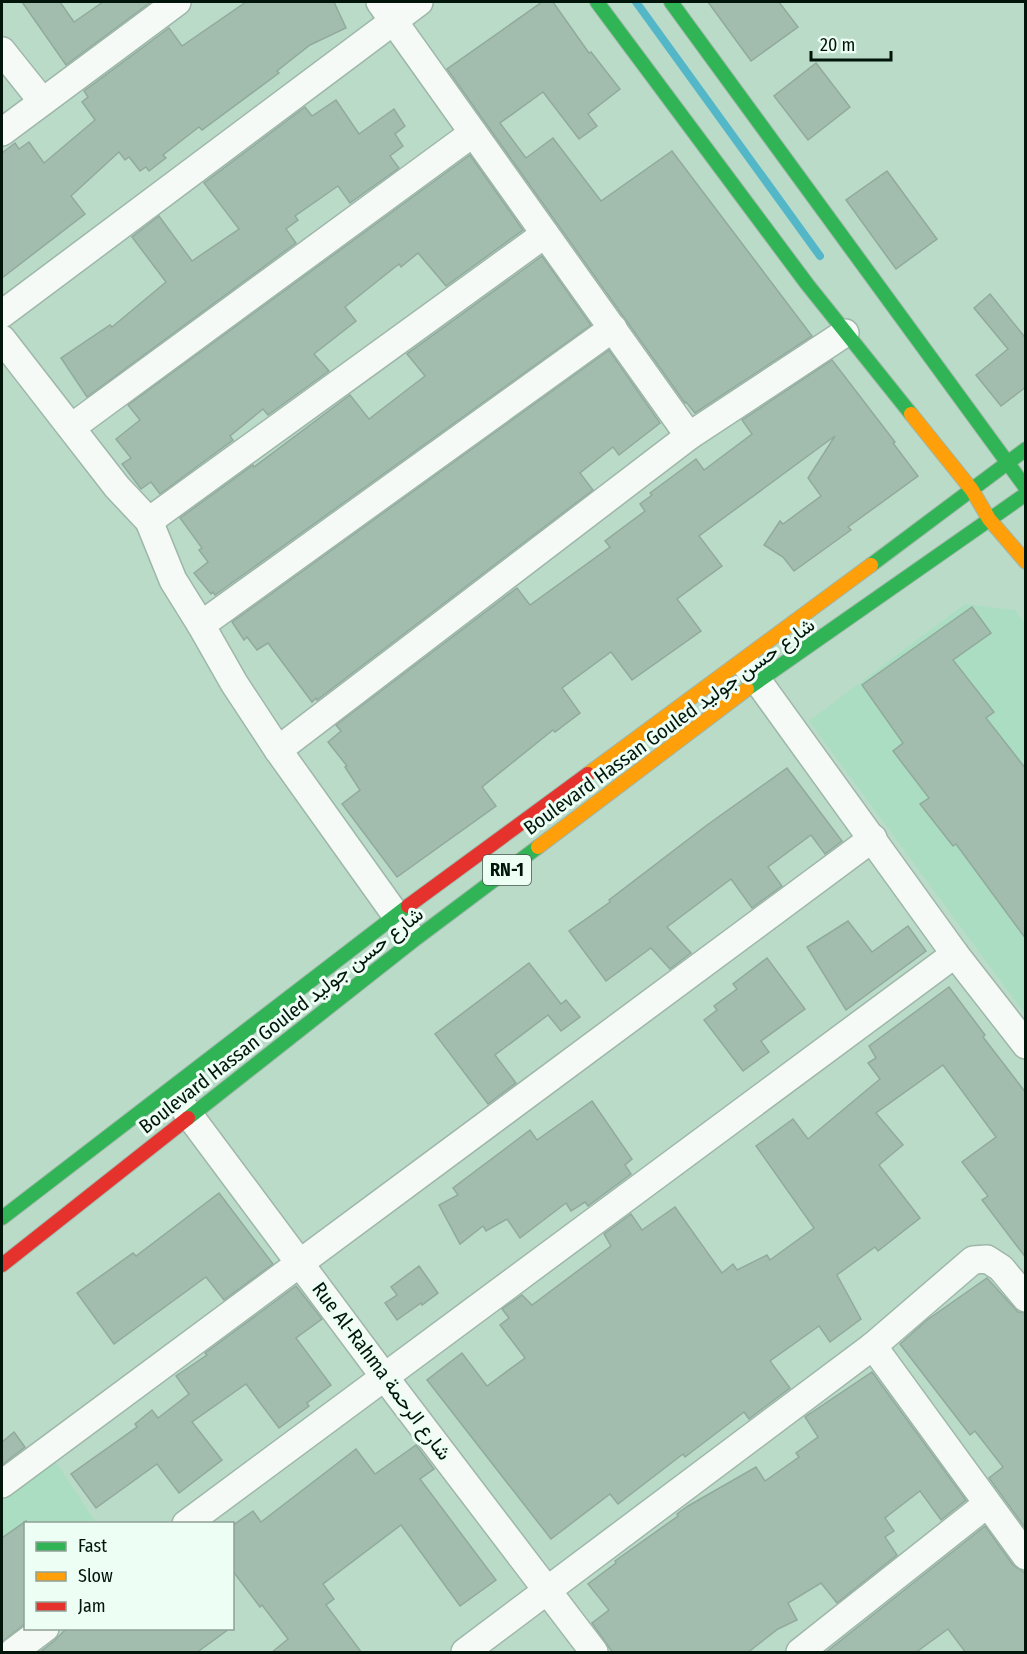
<svg xmlns="http://www.w3.org/2000/svg" width="1027" height="1654" viewBox="0 0 1027 1654" font-family="'Fira Sans Condensed',Vazirmatn,sans-serif">
<style>
.built{fill:#aaddc1}
.lines{fill:none;stroke-linecap:round;stroke-linejoin:round}
.stream{stroke:#54b7c8;stroke-width:8}
.building{fill:#a2bcae;stroke:#91aa9c;stroke-width:1.5}
.street-casing{stroke:#9eb7a9;stroke-width:30}
.fast-casing{stroke:#9eb7a9;stroke-width:16}
.slow-casing{stroke:#9eb7a9;stroke-width:16}
.jam-casing{stroke:#9eb7a9;stroke-width:16}
.street{stroke:#f5faf7;stroke-width:27}
.fast{stroke:#30b455;stroke-width:14}
.slow{stroke:#ff9f0a;stroke-width:14}
.jam{stroke:#e5322d;stroke-width:14}
.labels{text-anchor:middle;stroke-width:6;stroke-linejoin:round;paint-order:stroke}
.shield{fill:#edfef4;stroke:#485b50;stroke-width:1.5}
.shield-label{font-size:18px;font-weight:bold;fill:#01150a}
.street-label{font-size:20px;fill:#01150a;stroke:#edfef4}
</style>
<rect width="100%" height="100%" fill="#bbdbc9"/>
<g class="built">
<polygon points="965,604 1015,610 1025,624 1025,1014 809,721"/>
<polygon points="51,1455 96,1523 26,1524 25,1623 2,1642 2,1494"/>
</g>
<g class="lines">
<polyline class="stream" points="636,2 820,256"/>
</g>
<g class="building">
<polygon points="22,2 60,2 74,22 103,2 151,2 66,65"/>
<polygon points="246,2 334,2 346,28 310,45 277,71 279,73 202,130 199,127 163,155 166,158 149,171 146,167 140,171 129,157 125,160 119,152 71,196 85,214 2,278 2,153 15,143 19,149 29,142 44,163 95,120 82,102 88,97 84,91 169,28 182,46"/>
<polygon points="542,2 553,2 589,53 591,52 620,89 588,114 597,126 579,139 543,92 500,123 526,158 553,138 601,201 672,151 812,336 695,413 686,402 685,403 447,69"/>
<polygon points="708,2 779,2 798,27 751,61"/>
<polygon points="816,63 850,107 808,140 774,96"/>
<polygon points="336,100 359,134 394,109 405,126 395,134 403,146 390,156 399,168 350,203 338,186 295,216 298,220 286,229 296,243 87,397 61,358 110,325 112,327 166,282 132,237 159,216 192,261 239,229 204,183 305,107 312,116"/>
<polygon points="470,155 523,230 446,286 418,253 401,267 399,264 345,307 356,321 314,354 329,371 268,415 263,409 230,436 233,440 160,494 151,482 141,489 122,464 131,458 116,439 140,420 128,405"/>
<polygon points="887,171 937,239 896,269 846,200"/>
<polygon points="542,256 591,325 215,595 213,592 211,594 194,573 208,562 199,550 202,548 180,518 253,465 254,467 350,395 369,419 425,376 407,354"/>
<polygon points="990,294 1024,336 1026,335 1026,387 1001,406 976,375 1008,349 974,308"/>
<polygon points="609,350 660,423 619,455 613,447 580,473 593,490 317,700 316,698 312,702 268,643 257,650 247,637 244,640 232,622"/>
<polygon points="832,360 895,442 893,443 918,476 848,527 851,530 794,571 783,557 764,545 780,521 783,524 821,496 808,478 835,436 699,536 722,566 677,599 701,631 632,680 611,652 562,688 580,713 555,732 553,730 482,787 496,806 397,877 342,804 360,790 345,767 347,766 328,742 341,731 336,725 517,588 530,605 610,547 605,541 645,511 640,504 652,495 650,493 696,459 704,470 752,434 742,420"/>
<polygon points="972,607 991,633 953,660 994,712 986,718 1026,769 1026,939 956,844 953,846 920,804 929,798 893,751 903,743 862,685"/>
<polygon points="787,768 842,841 825,854 811,835 768,867 782,886 752,908 731,879 667,927 691,953 670,969 651,948 606,981 569,931 610,902 609,900 707,825"/>
<polygon points="848,921 872,952 908,926 926,951 846,1010 807,947"/>
<polygon points="767,958 805,1009 761,1041 769,1052 743,1071 704,1020 717,1010 714,1006 737,989 733,984"/>
<polygon points="529,963 561,1004 566,1000 580,1017 561,1031 548,1015 495,1055 516,1083 488,1104 435,1034"/>
<polygon points="949,987 985,1035 983,1037 1026,1093 1026,1258 982,1200 988,1196 962,1162 996,1137 943,1065 876,1113 903,1145 879,1165 920,1218 878,1251 875,1247 837,1275 861,1319 830,1342 819,1326 770,1361 790,1388 749,1419 744,1412 685,1457 683,1454 618,1504 610,1494 551,1539 427,1380 462,1353 487,1386 525,1358 500,1325 509,1318 502,1309 522,1295 532,1305 611,1246 604,1234 631,1214 642,1230 675,1207 722,1273 733,1264 737,1270 767,1255 770,1260 814,1228 756,1146 793,1119 808,1139 880,1079 868,1063 876,1058 869,1046"/>
<polygon points="592,1101 632,1159 625,1165 631,1174 588,1206 585,1202 571,1211 566,1203 520,1238 507,1219 486,1231 483,1226 460,1244 439,1205 458,1195 453,1188 530,1130 537,1140"/>
<polygon points="219,1193 273,1264 224,1300 206,1277 114,1344 77,1293 133,1253 136,1256"/>
<polygon points="419,1266 438,1293 422,1305 421,1303 397,1320 385,1303 397,1295 391,1287"/>
<polygon points="987,1278 1018,1312 1026,1313 1026,1529 989,1478 1003,1467 975,1431 970,1435 900,1344 927,1320"/>
<polygon points="296,1286 322,1319 296,1338 331,1385 307,1403 309,1406 279,1428 246,1384 192,1422 222,1460 179,1493 157,1464 96,1508 71,1474 137,1427 135,1424 152,1410 158,1418 189,1394 176,1376 207,1355 205,1353"/>
<polygon points="872,1372 966,1500 941,1520 920,1491 885,1518 894,1531 885,1537 897,1555 837,1603 821,1583 788,1603 797,1620 778,1629 747,1653 613,1653 592,1623 609,1610 588,1584 616,1563 615,1561 678,1516 677,1514 688,1506 756,1467 765,1481 799,1457 796,1453 818,1437 805,1417"/>
<polygon points="14,1432 25,1447 2,1465 2,1442"/>
<polygon points="416,1445 434,1469 420,1479 496,1580 460,1606 401,1525 323,1584 334,1599 326,1605 362,1653 271,1653 288,1639 262,1605 260,1607 232,1570 232,1526 253,1511 261,1522 356,1449 375,1474"/>
<polygon points="26,1521 26,1623 2,1642 2,1538"/>
<polygon points="985,1526 1013,1565 1026,1574 1026,1653 966,1653 948,1629 915,1653 825,1653"/>
<polygon points="66,1629 229,1629 196,1653 39,1653 54,1641"/>
</g>
<g class="lines">
<defs>
<g id="street">
<polyline points="380,2 689,436"/>
<polyline points="2,51 42,101"/>
<polyline points="2,132 177,2"/>
<polyline points="2,314 419,2"/>
<polyline points="2,339 117,487 149,521 173,580 201,625 234,683 278,750 408,932"/>
<polyline points="72,427 473,133"/>
<polyline points="149,521 545,234"/>
<polyline points="201,625 613,328"/>
<polyline points="747,666 955,954 1026,1045"/>
<polyline points="278,750 689,436 845,333"/>
<polyline points="178,1100 383,1375 594,1652"/>
<polyline points="873,1346 1026,1556"/>
<polyline points="2,1484 873,838"/>
<polyline points="186,1524 955,954"/>
<polyline points="13,1652 45,1628"/>
<polyline points="465,1652 873,1346 973,1260 987,1259 1001,1268 1026,1298"/>
<polyline points="800,1652 987,1504"/>
</g>
<g id="fast">
<polyline points="597,2 807,284 911,414"/>
<polyline points="671,2 1026,488"/>
<polyline points="871,565 1026,449"/>
<polyline points="747,689 1026,494"/>
<polyline points="188,1118 414,940 538,847"/>
<polyline points="2,1218 408,906"/>
</g>
<g id="slow">
<polyline points="911,414 972,490 989,519 1026,562"/>
<polyline points="588,774 871,565"/>
<polyline points="538,847 747,689"/>
</g>
<g id="jam">
<polyline points="408,906 588,774"/>
<polyline points="2,1265 188,1118"/>
</g>
</defs>
<use href="#street" class="street-casing"/>
<use href="#fast" class="fast-casing"/>
<use href="#slow" class="slow-casing"/>
<use href="#jam" class="jam-casing"/>
<use href="#street" class="street"/>
<use href="#fast" class="fast"/>
<use href="#slow" class="slow"/>
<use href="#jam" class="jam"/>
</g>
<g class="labels">
<rect class="shield" x="483" y="855" width="48" height="30" rx="4.5"/>
<g class="shield-label">
<text x="507" y="876">RN-1</text>
</g>
<g class="street-label">
<text transform="translate(669 726) rotate(-36)" y="7">Boulevard Hassan Gouled شارع حسن جوليد</text>
<text transform="translate(281 1020) rotate(-38)" y="7">Boulevard Hassan Gouled شارع حسن جوليد</text>
<text transform="translate(382 1371) rotate(53)" y="7">Rue Al-Rahma شارع الرحمة</text>
</g>
</g>
<rect width="1027" height="1654" fill="none" stroke="#01150a" stroke-width="6"/>
<rect x="24" y="1522" width="210" height="108" fill="#edfef4" stroke="#8fa196" stroke-width="1.5"/>
<rect x="36" y="1542" width="30" height="9" fill="#30b455" stroke="#8fa196" stroke-width="1.5"/>
<text x="78" y="1552" font-size="18" fill="#01150a">Fast</text>
<rect x="36" y="1572" width="30" height="9" fill="#ff9f0a" stroke="#8fa196" stroke-width="1.5"/>
<text x="78" y="1582" font-size="18" fill="#01150a">Slow</text>
<rect x="36" y="1602" width="30" height="9" fill="#e5322d" stroke="#8fa196" stroke-width="1.5"/>
<text x="78" y="1612" font-size="18" fill="#01150a">Jam</text>
<path d="M811 51v9h80v-9" fill="none" stroke="#01150a" stroke-width="3"/>
<text x="820" y="51" font-size="18" fill="#01150a" stroke="#edfef4" stroke-width="4.5" paint-order="stroke">20 m</text>
</svg>
